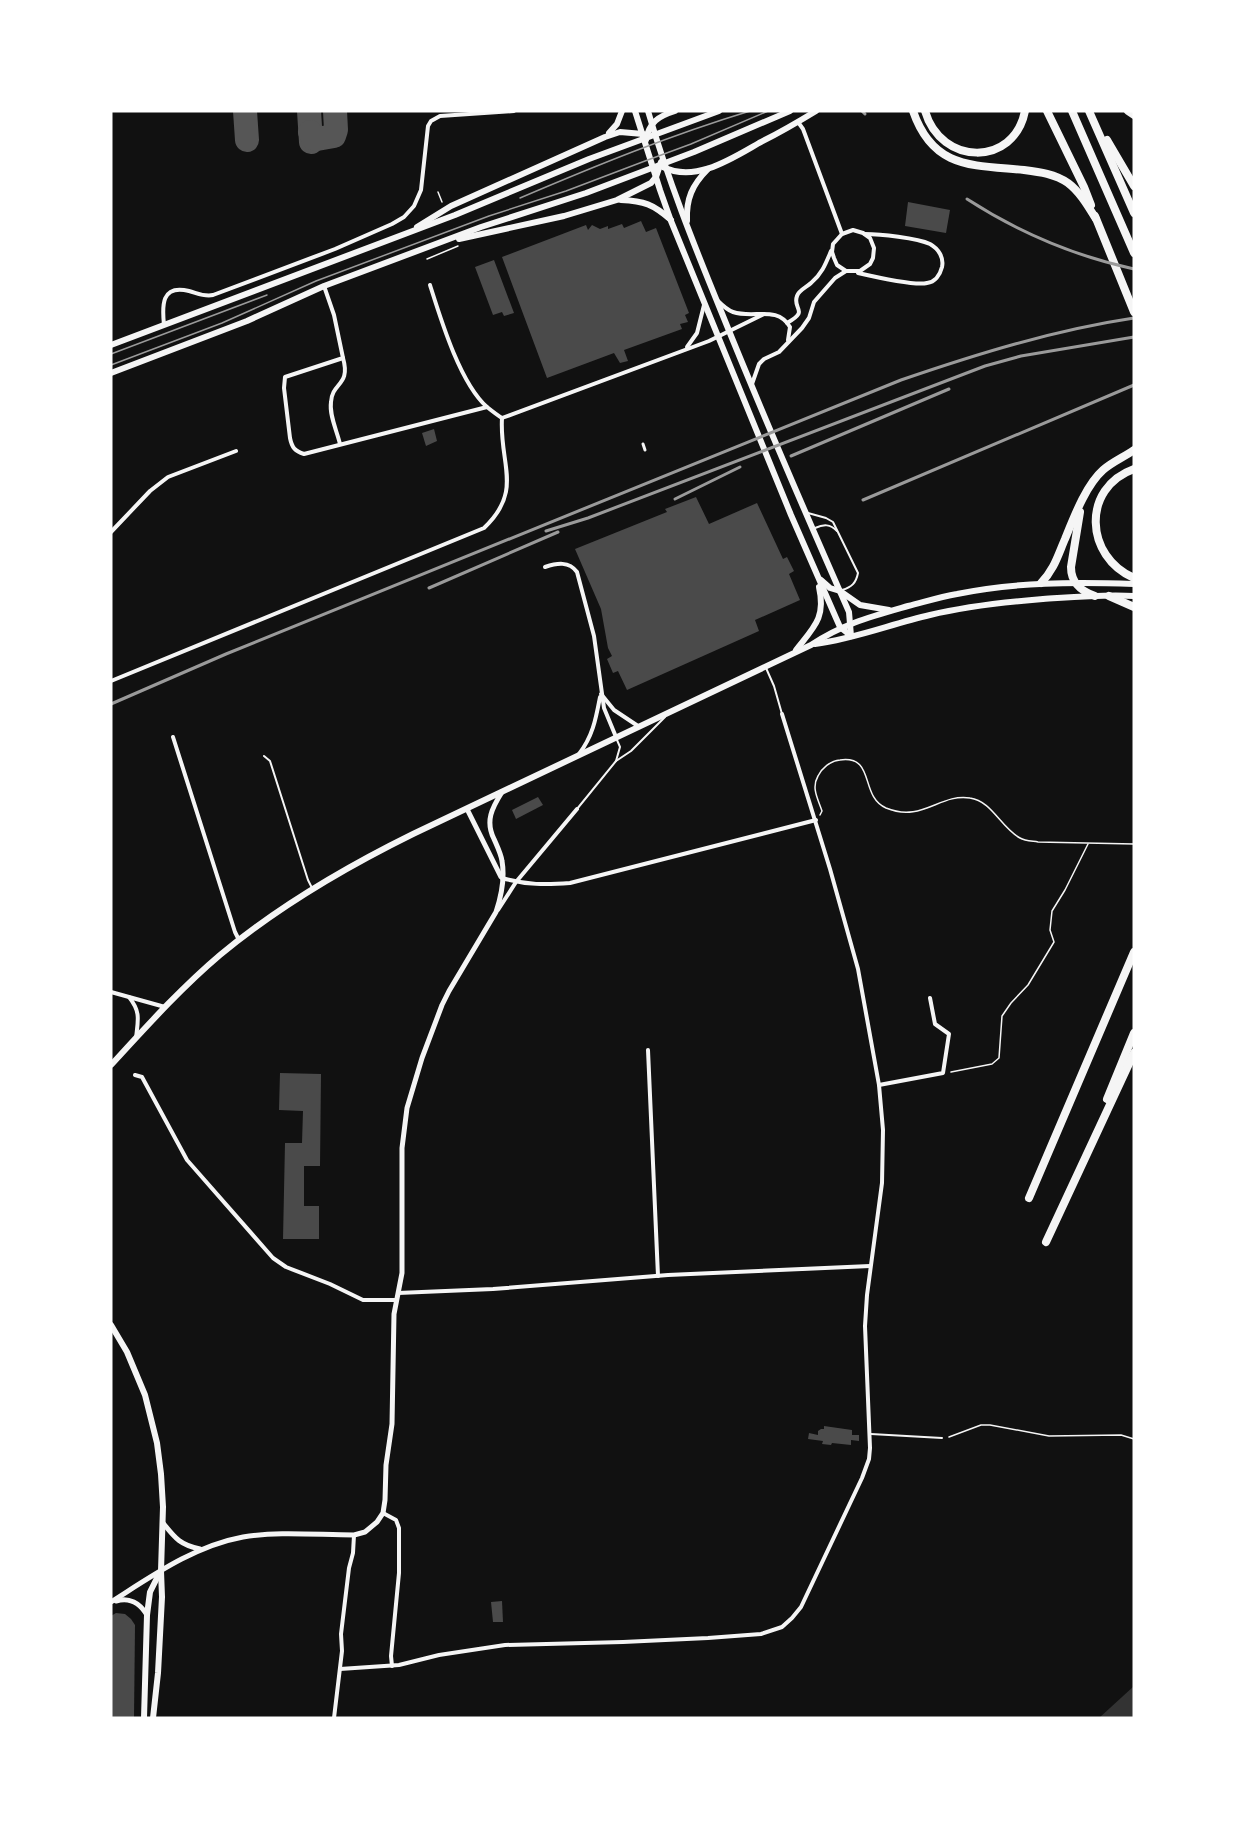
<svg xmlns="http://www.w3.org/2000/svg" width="1245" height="1829" viewBox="0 0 1245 1829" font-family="Roboto,sans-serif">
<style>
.water{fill:#333}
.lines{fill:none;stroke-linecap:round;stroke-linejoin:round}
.taxiway{stroke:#565656;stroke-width:24}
.building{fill:#4a4a4a}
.path{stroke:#f5f5f5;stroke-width:1.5}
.service{stroke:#f5f5f5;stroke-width:2}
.pedestrian{stroke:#f5f5f5;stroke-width:3}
.minor{stroke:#f5f5f5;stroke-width:4}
.tertiary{stroke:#f5f5f5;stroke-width:5}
.secondary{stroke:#f5f5f5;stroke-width:6}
.primary{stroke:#f5f5f5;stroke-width:6}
.motorway{stroke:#f5f5f5;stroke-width:8}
.tram{stroke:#9a9a9a;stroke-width:1.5}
.rail{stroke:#9a9a9a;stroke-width:3}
</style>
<rect width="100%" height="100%" fill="#111"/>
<polygon class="water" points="1134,1686 1134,1718 1099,1718"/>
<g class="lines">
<g class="taxiway">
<polyline points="245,111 247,140"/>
<polyline points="309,111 311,142"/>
<polyline points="310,132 313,138 317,139 334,136 336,130 335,111"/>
</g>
</g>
<g class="building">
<polygon points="908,202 950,210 946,233 905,226"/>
<polygon points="641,221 646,232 656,228 689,313 685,315 688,322 680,324 682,329 624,350 628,361 620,363 614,353 547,378 502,257 586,225 588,230 592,225 600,229 608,226 608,229 622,224 624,228"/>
<polygon points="494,260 514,313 504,316 502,312 493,315 475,267"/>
<polygon points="434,429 437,441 426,446 422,433"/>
<polygon points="696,497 709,524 757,503 783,559 787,557 794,571 789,574 800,600 755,620 759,631 627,690 618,671 613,673 607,659 612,656 608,648 601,609 575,549 667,512 665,509"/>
<polygon points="538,797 543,805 516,819 512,810"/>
<polygon points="280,1073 321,1074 320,1166 304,1166 304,1206 319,1206 319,1239 283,1239 285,1143 302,1143 303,1111 279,1110"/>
<polygon points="824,1426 852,1430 852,1435 859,1435 859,1441 851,1440 851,1445 832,1443 831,1445 822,1444 823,1441 808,1439 809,1433 818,1435 818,1431 821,1429 824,1429"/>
<polygon points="502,1601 503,1622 493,1622 491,1602"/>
<polygon points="116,1613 125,1614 131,1619 135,1625 134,1718 111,1718 111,1616"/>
</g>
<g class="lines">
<g class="path">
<polyline points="438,192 442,202"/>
<polyline points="427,259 458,246"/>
<path d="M820 815 822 811C818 799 811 788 818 776 822 768 830 761 840 760 876 755 859 796 886 808 922 823 940 793 970 798 992 801 1001 828 1020 838 1025 841 1032 841 1038 842L1134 844"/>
<polyline points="951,1072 992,1064 999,1058 1002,1016 1011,1003 1028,985 1054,942 1050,930 1052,911 1065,890 1088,844"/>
<polyline points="949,1437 981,1425 990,1425 1049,1436 1121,1435 1134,1439"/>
</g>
<g class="service">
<path d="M808 513 826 518 833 522 858 573C856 583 852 587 842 590"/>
<path d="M815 528C824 524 830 524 837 531"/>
<polyline points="766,668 774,686 782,714"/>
<polyline points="264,756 270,761 308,880 312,888"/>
<polyline points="616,761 631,751 665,717"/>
<polyline points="577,809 616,761 620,747 617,740"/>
<polyline points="871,1434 942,1438"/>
</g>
<polyline class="pedestrian" points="643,444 645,450"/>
<g class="minor">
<polyline points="798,122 803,129 842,234"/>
<path d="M858 273C871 276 915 286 927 283 935 282 940 275 942 267 944 258 939 249 930 244 917 238 880 234 865 234"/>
<path d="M430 285C441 320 460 383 487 407 492 411 497 415 502 418"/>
<path d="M324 286 334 315 343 358 285 377 284 388 290 438C292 448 295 451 304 454L487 407"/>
<path d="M718 301C722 305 727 310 733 312 754 319 777 305 790 327L788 340"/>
<path d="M787 323C810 310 792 310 797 296 799 290 807 287 811 283 822 274 826 263 831 251"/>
<path d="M164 325C162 306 161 284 189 291 197 293 204 297 213 295L335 249 392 224 404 217 414 206 421 190 428 126 431 121 440 116 514 111"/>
<polyline points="687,347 697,333 704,305"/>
<polyline points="752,384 759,364 764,359 779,352 802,328 809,318 814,302 835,278 846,271 860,271 870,264 873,258 874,248 870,238 863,233 853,230 842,234 833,244 832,252 834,258 837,265 846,271"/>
<polyline points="502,418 709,341 764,314"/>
<path d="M340 444C337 431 329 415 331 402 332 382 351 386 343 358"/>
<polyline points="111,532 150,491 168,477 236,451"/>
<path d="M545 567C557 563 569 561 577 572L594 636 604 708 616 737"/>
<path d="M111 681 484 528C524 490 499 464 502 418"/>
<polyline points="601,694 614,710 638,726"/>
<polyline points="173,737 235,932 239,940"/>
<path d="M579 754C593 736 596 718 600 697"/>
<path d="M502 878C527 885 545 885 570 883L816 820"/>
<polyline points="498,910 516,882 577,809"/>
<polyline points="111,992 165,1007"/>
<path d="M129 997C141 1012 138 1020 136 1038"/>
<polyline points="648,1050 658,1276"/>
<polyline points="135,1075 142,1077 187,1160 273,1258 286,1267 330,1284 363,1300 396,1300"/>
<polyline points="879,1085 943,1073 949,1034 935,1024 930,998"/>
<polyline points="398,1293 493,1289 668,1275 870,1266"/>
<polyline points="383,1513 396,1520 399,1528 399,1573 391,1656 392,1666"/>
<polyline points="340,1669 399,1665 439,1655 505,1645 623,1642 708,1638 761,1634 782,1627 792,1618 801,1607 862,1478 869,1459 870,1448 865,1326 867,1295 882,1183 883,1130 879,1085 858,969 830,869 782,714"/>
<polyline points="334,1718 342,1651 341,1634 349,1568 353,1553 354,1535"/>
</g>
<g class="tertiary">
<polyline points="467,809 501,877"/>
<path d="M163 1523C175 1538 180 1545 200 1549"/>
<path d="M116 1601C129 1597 140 1603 147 1615"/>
<path d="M111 1602C152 1576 194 1546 243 1537 278 1531 318 1535 354 1535L365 1532 377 1522 383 1513 385 1500 386 1465 392 1424 394 1314 402 1273V1148L407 1108 422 1058 442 1005 449 991 496 912C501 897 505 878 502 861 501 854 497 846 494 839 485 821 492 808 502 792"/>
</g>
<g class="secondary">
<polyline points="111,1325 127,1352 145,1395 157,1443 161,1474 163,1507 161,1571 162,1597 158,1673 153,1718"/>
<polyline points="144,1718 147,1615 150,1592 160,1572"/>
</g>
<g class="primary">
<polyline points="635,111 660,190 671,221 791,515 836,618 840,627 851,636"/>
<path d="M648 111C668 180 694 245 721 311 762 413 805 512 849 612L851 636"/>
<polyline points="609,133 617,124 622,111"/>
<path d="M646 140C649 122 659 116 675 111"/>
<path d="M663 167C695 183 731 159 759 143 779 133 798 122 816 111"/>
<path d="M621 200C644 201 653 204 671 220"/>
<path d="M687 221C686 199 692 185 708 169"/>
<polyline points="417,227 451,206 605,137 620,132 643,134"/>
<polyline points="459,239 564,216 617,200 651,183 656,177 661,162"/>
<polyline points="111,345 455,215 589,159 719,111"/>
<polyline points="111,373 247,321 324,286 481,227 586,193 694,152 790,111"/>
<polyline points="821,580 830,588 840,591 860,605 889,610"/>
<path d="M815 644C854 639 891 624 930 615 967 606 1005 602 1043 599 1073 597 1104 594 1134 596"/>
<path d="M796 650C814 627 826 618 819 587"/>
<path d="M111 1065C146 1027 181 988 220 955 279 906 344 868 413 834L811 645C842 624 873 616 908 606 924 602 940 597 957 594 1015 582 1075 582 1134 584"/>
</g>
<g class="motorway">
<path d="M913 111C933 169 972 165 1024 170 1040 172 1055 174 1068 183 1080 192 1088 206 1096 219"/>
<path d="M925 111C941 166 1014 167 1025 111"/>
<polyline points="1047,111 1084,187 1091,205"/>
<polyline points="1072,111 1134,253"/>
<polyline points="1089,111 1134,213"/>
<polyline points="1128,111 1134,115"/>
<polyline points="1107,140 1134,186"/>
<polyline points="1095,216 1134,312"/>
<path d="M1134 469C1081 488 1085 557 1134 578"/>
<path d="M1080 512 1071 567C1071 583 1081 591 1095 596"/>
<path d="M1041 583C1054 570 1058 555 1065 539 1074 517 1086 485 1103 470 1112 462 1124 457 1134 450"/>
<polyline points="1109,596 1134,607"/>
<polyline points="1107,1099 1134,1033"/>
<polyline points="1029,1198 1134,952"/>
<polyline points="1046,1242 1134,1053"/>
</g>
<g class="tram">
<path d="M520 198C595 166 671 135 750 111"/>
<polyline points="111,354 267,295"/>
<polyline points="111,365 222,323 316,281 489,216 566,191 645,161 691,144 768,111"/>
</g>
<g class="rail">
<polyline points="862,111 865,114"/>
<path d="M967 199C1018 232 1075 256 1134 269"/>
<polyline points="791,456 949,389"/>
<polyline points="675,499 740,467"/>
<polyline points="863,500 1134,385"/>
<polyline points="546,531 588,518 985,366 1021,356 1134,337"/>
<polyline points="429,588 558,532"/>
<path d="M111 704 226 654 901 380C977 354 1054 330 1134 318"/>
</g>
</g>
<rect width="1245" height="1829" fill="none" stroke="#ffffff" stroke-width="225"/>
</svg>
